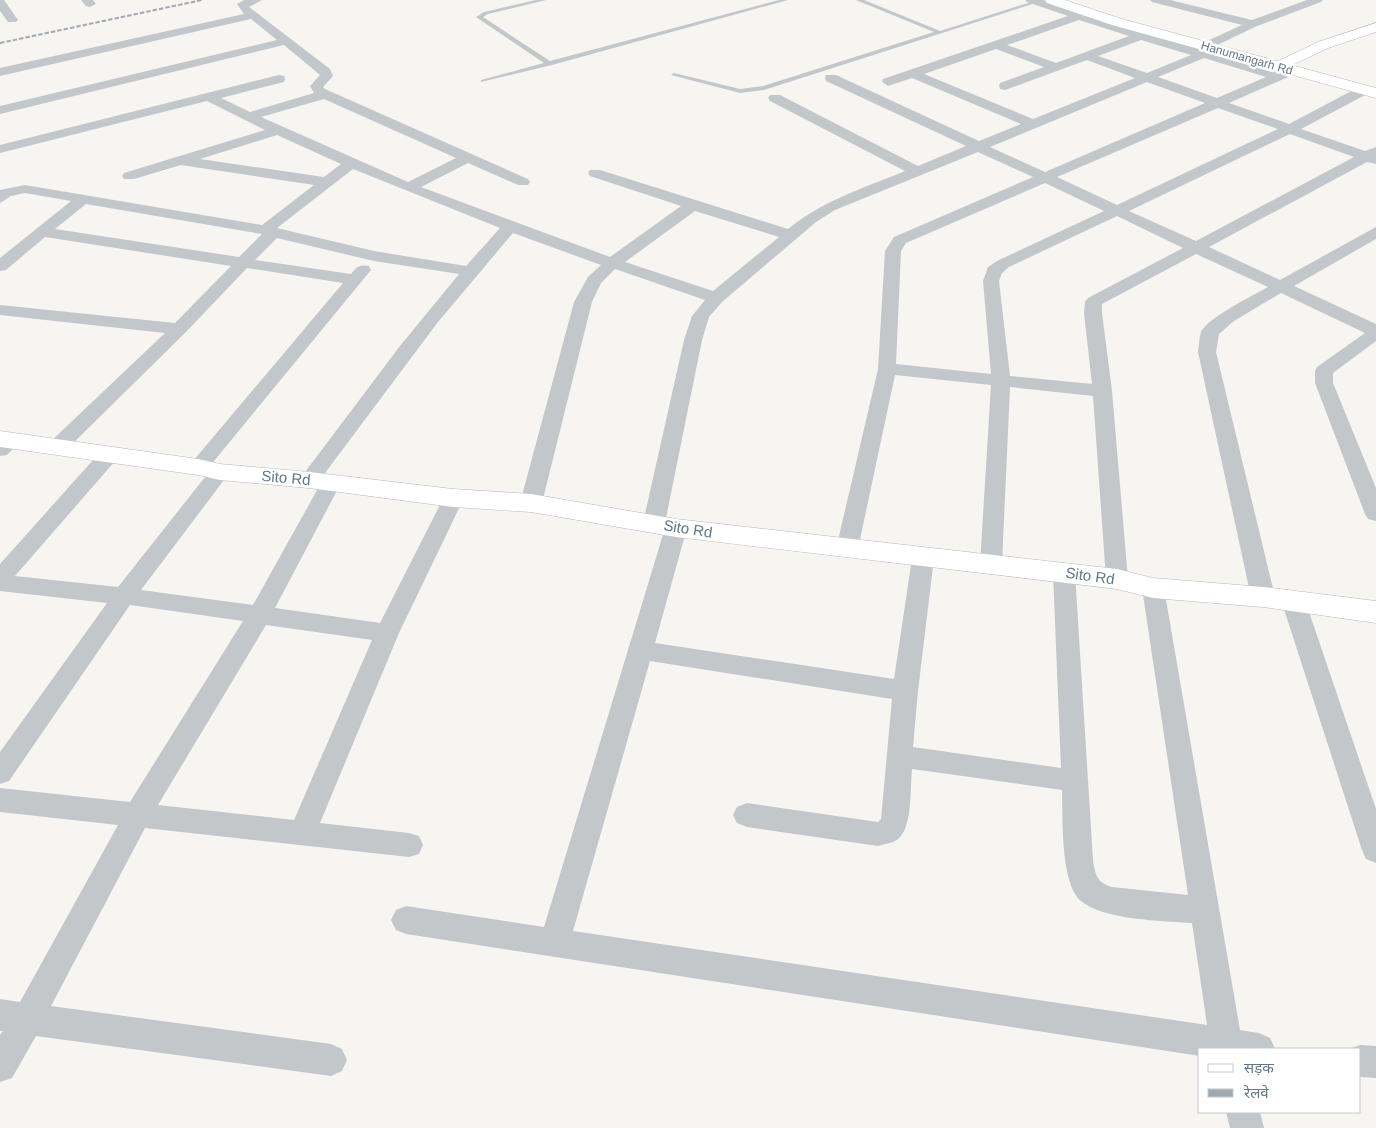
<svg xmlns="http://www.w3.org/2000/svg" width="1376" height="1128" viewBox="0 0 1376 1128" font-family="Helvetica,'Noto Sans Devanagari',sans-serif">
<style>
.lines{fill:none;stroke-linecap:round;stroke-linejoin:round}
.secondary-casing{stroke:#b3b9bd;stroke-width:1}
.primary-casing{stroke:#b4b9bc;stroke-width:1}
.lane{fill:#c3c7ca;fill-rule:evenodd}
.street{fill:#c3c7ca;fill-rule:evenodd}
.secondary{fill:#fff;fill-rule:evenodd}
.primary{fill:#fff;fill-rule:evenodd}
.rail{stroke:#a1a9ae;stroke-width:2;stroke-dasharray:4.5 2;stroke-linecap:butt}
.labels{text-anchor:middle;stroke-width:5;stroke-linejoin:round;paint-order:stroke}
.far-street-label{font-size:12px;fill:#647784;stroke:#fff}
.street-label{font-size:15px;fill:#647784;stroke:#fff}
</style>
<rect width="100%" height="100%" fill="#f6f5f2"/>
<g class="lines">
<defs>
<g id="secondary">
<polygon points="1376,23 1376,32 1328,48 1282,70 1272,70 1269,67 1272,64 1318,42"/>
<polygon points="0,431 198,459 220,464 309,472 453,489 531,494 676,519 1117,569 1153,578 1263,587 1376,601 1376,623 1263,607 1153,598 1117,589 676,537 531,512 453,507 309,488 220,480 198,475 0,447"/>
</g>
<polygon id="primary" points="1045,0 1065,0 1122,19 1376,88 1376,98 1112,25 1047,3"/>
</defs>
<use href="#secondary" class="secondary-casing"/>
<use href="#primary" class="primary-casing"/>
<g class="lane">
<polygon points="536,0 546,0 488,14 483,17 550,61 779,0 788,0 552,65 481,82 481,80 544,63 476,17 484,12"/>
<polygon points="856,0 864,0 940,31 1034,1 1039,2 764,90 740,93 671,75 674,73 740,89 763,86 934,32"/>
</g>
<g class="street">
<polygon points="0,0 4,0 18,20 16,22 8,22 0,11"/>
<polygon points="81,0 93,0 96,4 90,7 86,6"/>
<path d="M244 0H262L249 7 330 69 333 76 323 87 325 89 528 179 530 182 528 185H518L468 163 421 187 610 257 681 206 590 176 588 173 590 170H600L788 229C822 201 864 188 905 171L770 101 768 98 770 95H780L918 166 966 146 826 81 825 78 826 75H836L979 141 1021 124 912 78 888 86 882 82 883 79 1068 16 1027 2 1025 0H1042L1144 33 1278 72 1291 67 1295 68 1297 71 1295 74 1229 103 1289 124 1359 87H1369L1371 90 1369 93 1301 129 1365 151 1376 147V164L1367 162 1209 247 1280 280 1376 227V239L1294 286 1376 324V341L1333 373V383L1376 488V521L1368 519 1365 514 1315 383V371L1317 367 1365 333 1281 293 1234 321 1219 334 1216 352 1275 597 1271 603 1263 605 1255 603 1251 597 1198 352C1199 346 1199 338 1201 332 1207 318 1254 295 1268 287L1196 254 1102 304V313L1112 391 1128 579 1125 585 1117 587 1109 585 1106 579 1093 396 1010 387 1002 564 999 570 991 572 983 570 980 564 991 385 895 375 858 549 855 554 847 557 839 554 836 549 878 369 885 251 894 237 1033 177 978 152 835 210 816 222 722 302 709 317 702 340 665 523 662 528 654 530 646 528 643 523 684 340 692 316 705 300 615 269 601 283 592 302 542 503 539 508 531 510 523 508 520 503 574 302 588 277 601 265 513 233 438 322 316 485 309 487 302 485 299 480 400 346 459 274 374 261 277 238 255 260 351 274C356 267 359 264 369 266L371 270 205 472 198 474 191 472 188 467 343 283 247 268 185 333 63 453 56 454 49 453 46 448 49 443 165 333 0 315V305L175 323 231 266 45 237 6 270 0 271V258L71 201 25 193 11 196 0 203V190L25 185 262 225 314 185 181 165 134 179H124L122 176 124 173 265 130 207 101 0 153V145L279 75 284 76 285 79 284 82 221 98 250 112 314 93 310 86 320 75 284 45 0 114V106L277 40 251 19 0 76V68L244 14 237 4ZM1079 20 1129 36 1056 63 1007 45ZM1141 40 1191 55 1147 73 1098 56ZM996 49 1044 67 1000 83 999 86 1000 89 1005 90 1087 60 1135 78 1033 119 924 74ZM1204 58 1266 77 1217 98 1158 77ZM1147 82 1205 103 1045 172 990 147ZM324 99 456 158 408 182 261 117ZM1218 108 1278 129 1117 205 1057 177ZM1290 134 1354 157 1196 241 1129 211ZM277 135 341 164 324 177 200 159ZM353 169 500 228 466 266 374 251 277 228ZM1045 183 1104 211 997 261 988 267 983 281 991 374 896 364 901 251 906 243ZM86 204 262 234 239 257 55 229ZM695 211 779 237 713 291 625 262ZM1117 216 1183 248 1088 298 1085 302 1084 313 1092 384 1010 376 999 281 1002 273 1009 267Z"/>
<polygon points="1150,0 1170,0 1252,20 1307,0 1323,0 1321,2 1257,26 1211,48 1207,47 1205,44 1207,41 1242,25 1152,2"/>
<polygon points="12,434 19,436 22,440 7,455 0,456 0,440"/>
<path d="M109 449 116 450 119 455 116 460 15 576 118 587 213 467 220 465 227 467 230 472 141 590 253 605 321 483 324 478 331 476 338 478 341 483 275 608 380 623 446 493 453 491 460 493 464 498 399 633 320 823 409 833 419 836 423 845 419 854 409 857 145 828 51 1006 331 1044 342 1049 347 1060 342 1071 331 1076 36 1036 12 1078 0 1082V1035L3 1031H0V999L20 1002 118 825 0 812V788L130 802 243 621 130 605 9 781 0 784V752L107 603 0 591V564L102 450ZM266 625 372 640 294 820 158 805Z"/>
<path d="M676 521 684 523 687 528 655 643 894 679 912 558 915 552 923 550 931 552 934 558 918 691 913 747 1061 768 1053 573 1056 567 1064 565 1072 567 1075 573 1093 860C1095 874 1097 883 1112 887L1188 895 1142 588 1145 582 1153 580 1161 582 1164 588 1240 1030 1259 1033 1270 1038 1275 1049H1200V1056L406 934 396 930 391 920 396 910 406 906 544 927 665 528 668 523ZM650 661 892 699 881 819 878 822 747 803 737 807 733 815 737 823 747 827 878 846C884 844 892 843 897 840 913 829 910 787 912 769L1062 790C1063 817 1060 883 1081 901 1103 920 1163 921 1192 923L1207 1025 573 931Z"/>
<polygon points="1294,594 1302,597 1306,603 1376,809 1376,863 1366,859 1362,850 1282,603 1286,597"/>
<polygon points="1360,1045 1376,1046 1376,1078 1360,1077 1360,1049 1349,1049"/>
<polygon points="1226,1112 1260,1112 1264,1128 1230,1128"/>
</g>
<use href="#secondary" class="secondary"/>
<use href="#primary" class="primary"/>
<polyline class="rail" points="0,43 202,0"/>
</g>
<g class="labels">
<g class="far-street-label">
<text transform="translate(1247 58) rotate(16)" y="4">Hanumangarh Rd</text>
</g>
<g class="street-label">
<text transform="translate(286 478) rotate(5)" y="5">Sito Rd</text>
<text transform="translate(688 529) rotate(9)" y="5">Sito Rd</text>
<text transform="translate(1090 576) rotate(8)" y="5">Sito Rd</text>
</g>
</g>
<rect x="1198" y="1048" width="162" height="65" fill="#ffffff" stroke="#c1c9ce"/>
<rect x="1208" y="1064" width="25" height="8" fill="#ffffff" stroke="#c1c9ce"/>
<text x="1244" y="1073" font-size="15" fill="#647784">सड़क</text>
<rect x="1208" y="1089" width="25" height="8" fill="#a1a9ae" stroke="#c1c9ce"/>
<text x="1244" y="1098" font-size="15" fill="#647784">रेलवे</text>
</svg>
